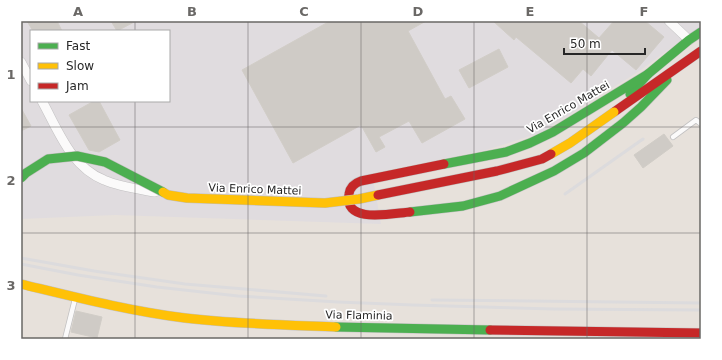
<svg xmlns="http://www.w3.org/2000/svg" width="722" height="360" viewBox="0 0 722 360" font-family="'DejaVu Sans',sans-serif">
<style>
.industrial{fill:#e0dcdf;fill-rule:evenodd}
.building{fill:#cfcbc6;stroke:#d1cdc7}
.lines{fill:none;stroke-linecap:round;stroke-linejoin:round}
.lane-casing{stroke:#c2c1c2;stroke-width:6}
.street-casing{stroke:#c2c1c2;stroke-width:10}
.fast-casing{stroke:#c2c1c2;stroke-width:10}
.slow-casing{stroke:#c2c1c2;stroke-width:10}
.jam-casing{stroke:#c2c1c2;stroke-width:10}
.lane{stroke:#fbfafa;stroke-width:4.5}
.street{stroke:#fbfafa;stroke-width:9}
.fast{stroke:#4caf50;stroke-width:9}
.slow{stroke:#ffc107;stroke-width:9}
.jam{stroke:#c62828;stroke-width:9}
.rail{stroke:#dcdbdd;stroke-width:3}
.fast-bridge-casing{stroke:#bfbdbb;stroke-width:10;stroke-linecap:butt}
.slow-bridge-casing{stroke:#bfbdbb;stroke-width:10;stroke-linecap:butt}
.jam-bridge-casing{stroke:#bfbdbb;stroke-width:10;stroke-linecap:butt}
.fast-bridge{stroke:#4caf50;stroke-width:9}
.slow-bridge{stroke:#ffc107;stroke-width:9}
.jam-bridge{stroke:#c62828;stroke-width:9}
.grid{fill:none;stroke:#6a6866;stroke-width:1;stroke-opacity:0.55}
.labels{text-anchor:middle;stroke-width:3.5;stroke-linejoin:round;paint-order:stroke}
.street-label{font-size:11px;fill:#272727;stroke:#fff}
.neatline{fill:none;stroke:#6a6866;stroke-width:1.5}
.grid-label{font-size:13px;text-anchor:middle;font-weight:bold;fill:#6a6866}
</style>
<rect width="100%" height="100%" fill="#e7e1db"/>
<path class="industrial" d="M21 21H701V26L638 72 540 133 486 150 372 173 381 224 115 215 21 219ZM31 31H169V101H31Z"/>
<g class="building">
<polygon points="27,21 57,21 62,31 33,31"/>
<polygon points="111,21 136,21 117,31"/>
<polygon points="330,21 426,21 408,31 445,99 451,96 465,119 422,143 409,121 379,137 385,147 376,152 361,125 293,163 242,70"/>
<polygon points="493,21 579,21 599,38 614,21 645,21 664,37 636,70 612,50 591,76 583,69 571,83 516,37 514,40"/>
<polygon points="499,49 508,67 469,88 459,70"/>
<polygon points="94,101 99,101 120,140 99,152 89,150 69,115"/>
<polygon points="21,108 31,126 21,131"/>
<polygon points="664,134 673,146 643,168 634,155"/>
<polygon points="76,311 102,317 97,338 71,332"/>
</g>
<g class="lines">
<defs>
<g id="lane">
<polyline points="673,137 696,120 701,124"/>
<polyline points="65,339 75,299"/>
</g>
<g id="street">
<polyline points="669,21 689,40"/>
<polyline points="21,62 31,81"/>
<path d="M42 101C58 130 71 167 104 180 120 187 138 189 155 192"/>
</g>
<g id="fast">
<polyline points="630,94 648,74"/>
<polyline points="444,164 506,152 530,143 553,132 648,74 689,40 701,32"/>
<polyline points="410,212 463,206 500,196 554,171 584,153 623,123 641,107 667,80"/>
<polyline points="336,327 490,330"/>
</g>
<path id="slow" d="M21 284C75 297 129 311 185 318 235 324 286 325 336 327"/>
<g id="jam">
<polyline points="614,112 701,51"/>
<path d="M410 212C394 213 343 225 349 194 350 187 355 183 361 181L444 164"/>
<polyline points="490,330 701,333"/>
</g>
</defs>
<use href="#lane" class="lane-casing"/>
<use href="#street" class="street-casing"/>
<use href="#fast" class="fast-casing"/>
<use href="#slow" class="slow-casing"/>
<use href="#jam" class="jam-casing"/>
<use href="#lane" class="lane"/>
<use href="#street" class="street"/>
<use href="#fast" class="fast"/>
<use href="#slow" class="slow"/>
<use href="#jam" class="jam"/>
<g class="rail">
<polyline points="565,194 643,139"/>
<polyline points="21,258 94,271 185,284 326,296"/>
<polyline points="21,264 78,275 157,287 238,296 338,302 413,305 553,309 701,310"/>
<polyline points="432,300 701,303"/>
</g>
<defs>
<polyline id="fast-bridge" points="21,178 26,173 48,159 77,156 105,162 163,192"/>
<g id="slow-bridge">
<polyline points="551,154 570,143 614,112"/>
<polyline points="163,192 168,195 187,198 325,203 359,199 378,195"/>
</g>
<polyline id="jam-bridge" points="378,195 497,171 542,159 551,154"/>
</defs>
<use href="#fast-bridge" class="fast-bridge-casing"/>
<use href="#slow-bridge" class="slow-bridge-casing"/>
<use href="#jam-bridge" class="jam-bridge-casing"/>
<use href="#fast-bridge" class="fast-bridge"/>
<use href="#slow-bridge" class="slow-bridge"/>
<use href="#jam-bridge" class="jam-bridge"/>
</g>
<path class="grid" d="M135 21V31M248 21V339M361 21V339M474 21V339M587 21V339M135 101V339M21 127H701M21 233H701"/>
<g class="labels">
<g class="street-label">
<text transform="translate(568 107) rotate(-30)" y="4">Via Enrico Mattei</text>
<text transform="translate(255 189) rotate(2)" y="4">Via Enrico Mattei</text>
<text transform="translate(359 315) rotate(1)" y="4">Via Flaminia</text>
</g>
</g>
<rect width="722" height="360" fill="none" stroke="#ffffff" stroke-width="44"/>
<rect x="30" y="30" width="140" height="72" fill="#ffffff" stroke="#a9a9a9"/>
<rect x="38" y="43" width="20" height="6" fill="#4caf50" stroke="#a9a9a9"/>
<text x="66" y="50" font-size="12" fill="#272727">Fast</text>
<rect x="38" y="63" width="20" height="6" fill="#ffc107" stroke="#a9a9a9"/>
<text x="66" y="70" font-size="12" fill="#272727">Slow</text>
<rect x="38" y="83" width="20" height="6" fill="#c62828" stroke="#a9a9a9"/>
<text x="66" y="90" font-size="12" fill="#272727">Jam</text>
<path d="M564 48v6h81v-6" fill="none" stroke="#272727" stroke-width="2"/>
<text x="570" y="48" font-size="12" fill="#272727" stroke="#ffffff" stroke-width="3" paint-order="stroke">50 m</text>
<rect x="22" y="22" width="678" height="316" class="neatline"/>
<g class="grid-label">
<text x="78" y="16">A</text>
<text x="192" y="16">B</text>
<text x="304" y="16">C</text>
<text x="418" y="16">D</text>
<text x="530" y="16">E</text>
<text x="644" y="16">F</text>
<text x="11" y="79">1</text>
<text x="11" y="185">2</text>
<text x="11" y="290">3</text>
</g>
</svg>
